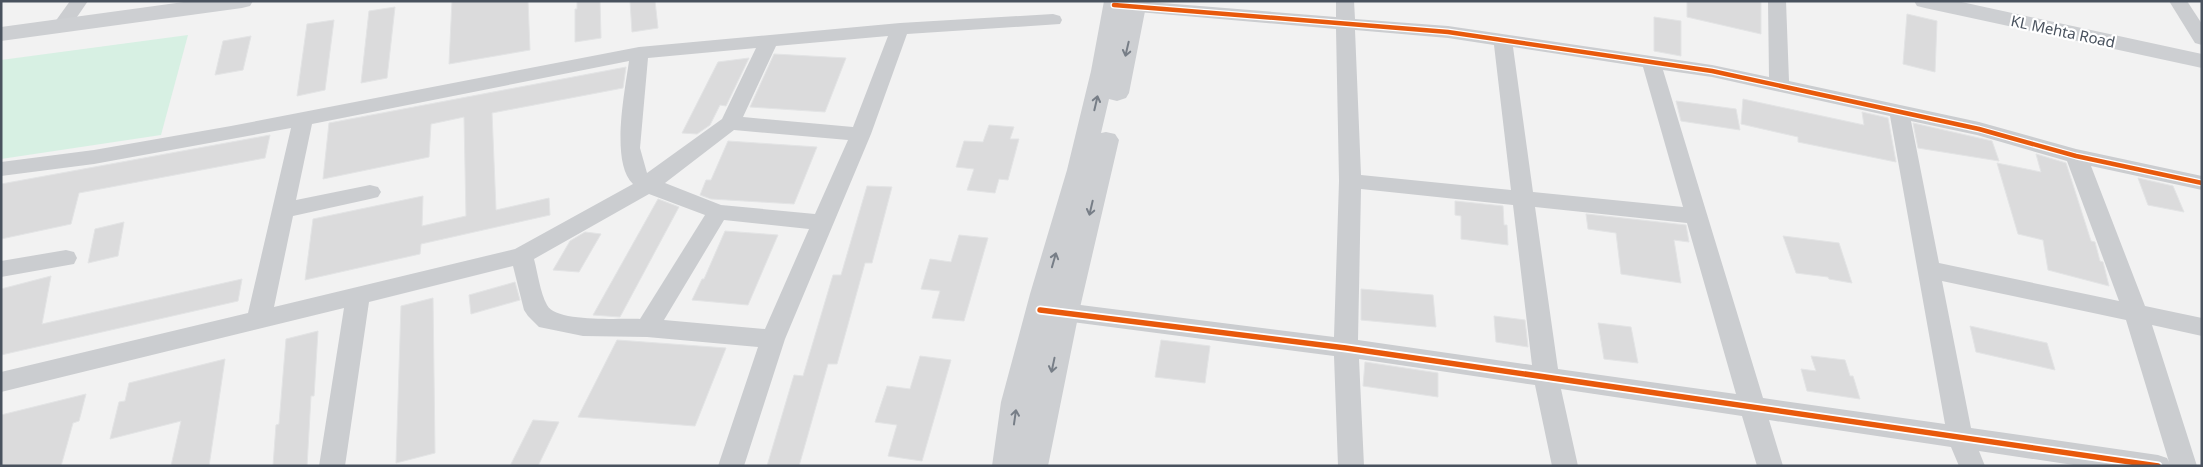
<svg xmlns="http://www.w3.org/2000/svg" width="2203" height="467" viewBox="0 0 2203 467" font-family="'Noto Sans',sans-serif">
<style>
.green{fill:#d7f0e3}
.building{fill:#dbdbdc;stroke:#e3e4e5}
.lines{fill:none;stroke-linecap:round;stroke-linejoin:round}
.street{fill:#cbcdd0;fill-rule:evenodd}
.secondary{fill:#cdcfd2;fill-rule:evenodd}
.cycleway-far1-casing{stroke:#fff;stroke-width:7}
.cycleway-casing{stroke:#fff;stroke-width:9}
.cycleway-far1{stroke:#e8590c;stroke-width:4.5}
.cycleway{stroke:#e8590c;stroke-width:5.5}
.oneway{stroke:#777e87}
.labels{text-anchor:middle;stroke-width:4.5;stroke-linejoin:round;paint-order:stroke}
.street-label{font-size:15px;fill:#49525e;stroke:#fff}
</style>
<rect width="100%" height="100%" fill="#f2f2f2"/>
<polygon class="green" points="188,35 161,135 1,159 1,60"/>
<g class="building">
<polygon points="452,1 528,1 530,50 449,64"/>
<polygon points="577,1 600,1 601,38 575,42 575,9 577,9"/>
<polygon points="630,1 655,1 658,28 632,32"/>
<polygon points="1687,1 1761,1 1761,34 1687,17"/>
<polygon points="395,7 387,78 361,83 369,11"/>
<polygon points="1907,14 1937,21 1935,72 1903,64"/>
<polygon points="1654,17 1681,21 1681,56 1654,51"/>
<polygon points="334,20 325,90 297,96 307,24"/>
<polygon points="251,36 243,70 215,75 223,41"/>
<polygon points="774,54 846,58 825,112 750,107"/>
<polygon points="749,58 726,106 720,105 710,125 697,134 682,133 718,62"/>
<polygon points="626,67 623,88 492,113 496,210 549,198 550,215 421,244 420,254 305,280 313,219 423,196 422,226 466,216 464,117 431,124 429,157 323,179 329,123"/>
<polygon points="1743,99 1864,125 1862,112 1888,118 1896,162 1798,142 1798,137 1741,124"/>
<polygon points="1676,101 1736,109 1740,130 1681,121"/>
<polygon points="1913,123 1992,141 1999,161 1918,148"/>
<polygon points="989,125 1014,127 1010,139 1019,139 1008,180 999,179 995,193 967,190 974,169 956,167 964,141 983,142"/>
<polygon points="270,135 265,158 79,193 71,224 1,239 1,184"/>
<polygon points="728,141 817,147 794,204 711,199 700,195 706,180 711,180"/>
<polygon points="2036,154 2066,163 2091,241 2095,242 2100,261 2103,262 2109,286 2048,270 2043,240 2018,234 1997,163 2041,172"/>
<polygon points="2138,178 2173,186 2184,212 2148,205"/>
<polygon points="867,186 892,187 872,263 865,263 837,364 828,364 799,466 767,466 794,375 803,376 833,275 841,275"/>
<polygon points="658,199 679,207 620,317 593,315"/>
<polygon points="1455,201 1503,206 1504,225 1507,225 1508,245 1461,239 1461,216 1455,215"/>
<polygon points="1586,214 1686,225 1689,242 1674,240 1681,283 1621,274 1616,233 1588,229"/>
<polygon points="124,222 118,256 88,263 95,229"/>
<polygon points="725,231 778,235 748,305 692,300 702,279 704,279"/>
<polygon points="585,232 601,234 579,272 553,270 570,241"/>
<polygon points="959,235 988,238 964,321 932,318 940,291 921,289 930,259 951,262"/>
<polygon points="1783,236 1839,243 1852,283 1829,279 1828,277 1796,273"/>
<polygon points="51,276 42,324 242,279 238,301 1,355 1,289"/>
<polygon points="515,282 520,300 471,314 469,295"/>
<polygon points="1361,289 1433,295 1436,327 1361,320"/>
<polygon points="433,298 435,453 396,463 401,306"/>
<polygon points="1494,316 1525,320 1528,347 1496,342"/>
<polygon points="1598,323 1631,327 1638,363 1604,359"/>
<polygon points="1970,326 2047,343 2055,370 1976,352"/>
<polygon points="318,331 314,396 311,396 307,466 273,466 276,425 279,424 286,339"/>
<polygon points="617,340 726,348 695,426 578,417"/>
<polygon points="1161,340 1210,346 1205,383 1155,377"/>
<polygon points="920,356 951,360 922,461 888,456 897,425 875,422 887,386 910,389"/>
<polygon points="1811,356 1845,360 1850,376 1853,376 1860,399 1807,391 1801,369 1816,371"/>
<polygon points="225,359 209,466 171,466 181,421 110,439 119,402 125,401 129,383"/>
<polygon points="1365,362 1438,373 1438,397 1363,386"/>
<polygon points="86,394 79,421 73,423 61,466 1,466 1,415"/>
<polygon points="533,420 559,422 538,466 510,466"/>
</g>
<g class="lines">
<g class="street">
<polygon points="70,1 88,1 68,30 61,32 54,30 52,26"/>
<path d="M1108 1H1137L1336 17V1H1354L1355 19 1448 26 1712 65 1769 77 1768 1H1786L1789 81 1979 122 2076 149 2202 176V190L2091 166 2145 306 2202 318V336L2152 325 2197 466H2080L1979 451 1985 466H1959L1951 447 1769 420 1783 466H1757L1742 416 1561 389 1578 466H1552L1535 385 1359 359 1364 466H1338L1334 356 1049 319 1041 316 1037 310 1041 304 1049 301 1334 337 1339 181 1336 29 1115 10 1109 9 1106 5ZM1355 30 1448 38 1494 45 1511 190 1361 175ZM1513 47 1643 67 1683 207 1533 192ZM1663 70 1712 77 1890 116 1945 424 1763 398ZM1911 121 1977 135 2067 161 2119 301 1939 263ZM1361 189 1513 205 1532 365 1358 340ZM1535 207 1687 223 1736 394 1558 369ZM1942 281 2126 320 2169 462 2167 458 2158 455 1971 428Z"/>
<polygon points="2169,1 2187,1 2202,24 2202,45 2195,43"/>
<path d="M1053 14 1060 16 1062 20 1060 24 907 34 871 134 785 339 744 466H718L758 347 647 337 583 336 539 327 528 316 524 310 513 266 369 302 345 466H319L344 308 1 392V372L248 313 291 128 94 164 1 176V162L94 150 231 126 639 47 900 23ZM888 36 853 127 743 117 776 46ZM756 48 722 119 647 173 640 148 648 58ZM629 61C625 91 610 162 633 184L515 249 274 307 293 216 370 199 378 197 381 192 378 187 370 185 296 200 312 124ZM734 130 848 140 815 214 721 205 665 183ZM649 194 705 215 640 319C621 318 556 323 547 305 540 292 538 274 534 259ZM724 220 809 229 765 329 664 320Z"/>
<polygon points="66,250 74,252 77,258 74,264 1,277 1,261"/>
</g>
<g class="secondary">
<polygon points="191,1 253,1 250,6 242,8 1,41 1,27"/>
<polygon points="1104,1 1147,1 1129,93 1126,98 1117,101 1109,99 1101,133 1106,132 1115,134 1119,140 1079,312 1048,466 992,466 1001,402 1030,294 1067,170 1091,71"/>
<polygon points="1914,1 1957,1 2202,54 2202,68 1925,8 1917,6"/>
</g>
<defs>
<polyline id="cycleway-far1" points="1114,5 1448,32 1712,71 1979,129 2076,156 2202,183"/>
<polyline id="cycleway" points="1040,310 1346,348 2158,466"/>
</defs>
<use href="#cycleway-far1" class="cycleway-far1-casing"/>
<use href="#cycleway" class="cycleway-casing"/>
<use href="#cycleway-far1" class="cycleway-far1"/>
<use href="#cycleway" class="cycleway"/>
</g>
<defs><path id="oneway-shaft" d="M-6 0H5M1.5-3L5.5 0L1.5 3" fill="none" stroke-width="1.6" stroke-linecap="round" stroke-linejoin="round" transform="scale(1.25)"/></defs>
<g class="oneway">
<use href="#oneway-shaft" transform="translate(1127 49) rotate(103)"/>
<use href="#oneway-shaft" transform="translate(1096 103) rotate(-77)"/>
<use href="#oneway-shaft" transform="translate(1091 208) rotate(103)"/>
<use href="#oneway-shaft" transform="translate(1054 260) rotate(-74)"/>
<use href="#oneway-shaft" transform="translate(1053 365) rotate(102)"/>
<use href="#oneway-shaft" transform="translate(1015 417) rotate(-82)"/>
</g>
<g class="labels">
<g class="street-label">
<text transform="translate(2063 32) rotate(12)" y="5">KL Mehta Road</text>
</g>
</g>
<rect width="2203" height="467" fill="none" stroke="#49525e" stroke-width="5"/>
</svg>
